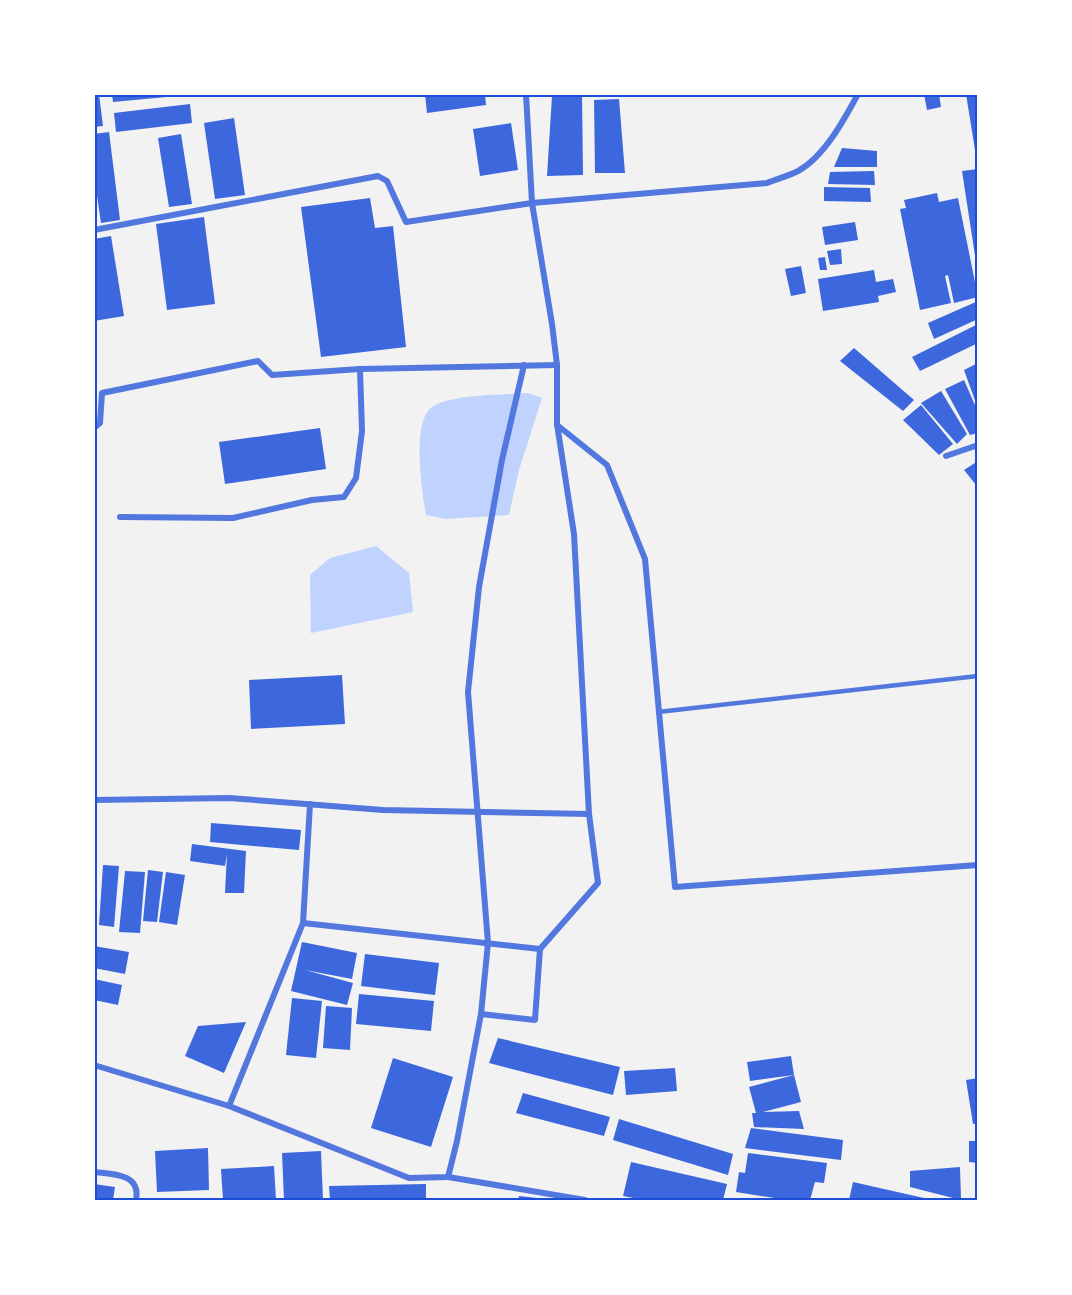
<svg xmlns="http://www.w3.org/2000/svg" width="1072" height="1295" viewBox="0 0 1072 1295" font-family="'Public Sans',sans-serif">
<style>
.water{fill:#bfd3fe}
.building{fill:#3d67dc}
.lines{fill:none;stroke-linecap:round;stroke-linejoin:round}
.service{stroke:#5277de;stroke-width:4.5}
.minor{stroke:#5277de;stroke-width:6}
.neatline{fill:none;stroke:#1d4ed8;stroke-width:2}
</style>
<rect width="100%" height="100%" fill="#f2f2f2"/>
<g class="water">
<path d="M528 393 542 398 519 470 509 515 446 519 426 515C422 492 411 422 432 407 451 394 504 395 528 393Z"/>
<polygon points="376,546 409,573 413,612 311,633 310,575 330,558"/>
</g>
<g class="building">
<polygon points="94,94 99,94 103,126 94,127"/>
<polygon points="112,94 177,94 177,96 113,102"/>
<polygon points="425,94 485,94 486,105 427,113"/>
<polygon points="568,94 582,94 583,175 547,176 552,96"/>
<polygon points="924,94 939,94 941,107 927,110"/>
<polygon points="966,94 978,94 978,149 975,150"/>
<polygon points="619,99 625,173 595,173 594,100"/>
<polygon points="190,104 192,123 116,132 114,113"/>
<polygon points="234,118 245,195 215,199 204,123"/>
<polygon points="511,123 518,170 480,176 473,129"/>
<polygon points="109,132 120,220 101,223 94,175 94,134"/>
<polygon points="181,134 192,204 169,207 158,138"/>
<polygon points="842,148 877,151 877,167 834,167"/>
<polygon points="978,169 978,262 976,262 962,171"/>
<polygon points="874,171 875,185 828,184 830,172"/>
<polygon points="824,187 870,188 871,202 824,201"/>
<polygon points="937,193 939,202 958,198 978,297 954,303 948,275 945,276 951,303 920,310 900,209 906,208 904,200"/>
<polygon points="370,198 375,228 393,226 406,347 321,357 301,207"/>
<polygon points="204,217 215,304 167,310 156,224"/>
<polygon points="855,222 858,240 825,245 822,227"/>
<polygon points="111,236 124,316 94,321 94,239"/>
<polygon points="841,249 842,264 830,265 827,251"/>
<polygon points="825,257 827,270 820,270 818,258"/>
<polygon points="801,266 806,293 791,296 785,269"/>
<polygon points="874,270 876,282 893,279 896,292 878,296 879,302 823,311 818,279"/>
<polygon points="978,301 978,319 934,339 928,323"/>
<polygon points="978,324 978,343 920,371 912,357"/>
<polygon points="854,348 914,400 903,411 840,361"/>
<polygon points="978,363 978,406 977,406 964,370"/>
<polygon points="964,380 978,412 978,433 970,435 945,389"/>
<polygon points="941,391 967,434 957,444 921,403"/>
<polygon points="921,405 953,444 939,455 903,420"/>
<polygon points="320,428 326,469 225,484 219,442"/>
<polygon points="978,461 978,484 976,485 964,470"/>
<polygon points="342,675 345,724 251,729 249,680"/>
<polygon points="211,823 301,830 299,850 210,842"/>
<polygon points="192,844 246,851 244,893 225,893 227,854 225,866 190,861"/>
<polygon points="103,865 119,866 114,927 99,925"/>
<polygon points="148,870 163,872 157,922 143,921"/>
<polygon points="125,871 145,872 140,933 119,932"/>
<polygon points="166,872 185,875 177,925 159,922"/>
<polygon points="302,942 357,953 352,979 305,970 353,983 347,1005 291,991"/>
<polygon points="94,946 129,952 125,974 94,968"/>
<polygon points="365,954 439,963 435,995 361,986"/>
<polygon points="94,979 122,985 118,1005 94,1000"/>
<polygon points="359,994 434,1001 431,1031 356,1024"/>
<polygon points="292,998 322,1001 316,1058 286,1055"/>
<polygon points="326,1006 352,1008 350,1050 323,1048"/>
<polygon points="246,1022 224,1073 185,1056 198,1026"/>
<polygon points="498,1038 620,1067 613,1095 489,1063"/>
<polygon points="791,1056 794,1075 750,1081 747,1062"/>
<polygon points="393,1058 453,1077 431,1147 371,1128"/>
<polygon points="675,1068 677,1091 626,1095 624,1071"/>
<polygon points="794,1075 801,1102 763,1112 799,1111 804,1129 754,1127 752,1113 756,1113 749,1087"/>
<polygon points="978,1078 978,1123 973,1124 966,1080"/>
<polygon points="523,1093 610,1117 604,1136 516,1113"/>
<polygon points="619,1119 733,1154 728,1175 613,1140"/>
<polygon points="751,1128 843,1140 841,1160 745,1148"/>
<polygon points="969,1141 978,1141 978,1163 969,1162"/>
<polygon points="208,1148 209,1190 157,1192 155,1151"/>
<polygon points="321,1151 323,1200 284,1200 282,1153"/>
<polygon points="748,1153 827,1163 824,1183 815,1182 810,1200 787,1200 736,1192 739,1172 745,1173"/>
<polygon points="631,1162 727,1184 723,1200 644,1200 623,1196"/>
<polygon points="274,1166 276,1200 223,1200 221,1169"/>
<polygon points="960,1167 961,1200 910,1187 910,1171"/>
<polygon points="853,1182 924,1198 924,1200 849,1200"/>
<polygon points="94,1184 115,1187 113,1200 94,1200"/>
<polygon points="426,1184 426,1200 330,1200 329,1186"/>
<polygon points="519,1196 546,1199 546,1200 518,1200"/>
</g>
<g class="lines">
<polyline class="service" points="658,712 978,676"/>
<g class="minor">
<path d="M94 230 378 176 387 181 406 222 532 203 767 183C777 179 788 176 798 171 824 157 844 120 858 94"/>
<polyline points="557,425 607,465 645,559 675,887 978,865"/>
<polyline points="94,428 100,423 102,393 258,361 272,375 360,369 557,365"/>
<polyline points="946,456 978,445"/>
<polyline points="120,517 233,518 312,500 344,497 356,478 362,431 360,369"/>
<polyline points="94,800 229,798 383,810 589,814"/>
<polyline points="303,923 310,804"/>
<polyline points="481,1014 488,943 468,692 479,587 502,460 524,365"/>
<polyline points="94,1065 229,1106 409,1178 448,1177 457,1141 481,1014 535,1020 540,949 598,883 589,814 574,534 557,424 557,365 552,324 532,203 526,94"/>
<polyline points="229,1106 303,923 540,949"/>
<path d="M94 1172C114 1174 141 1174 136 1200"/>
<polyline points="448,1177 585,1200"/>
</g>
</g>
<rect width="1072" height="1295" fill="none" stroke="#ffffff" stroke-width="192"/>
<rect x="96" y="96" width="880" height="1103" class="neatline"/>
</svg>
